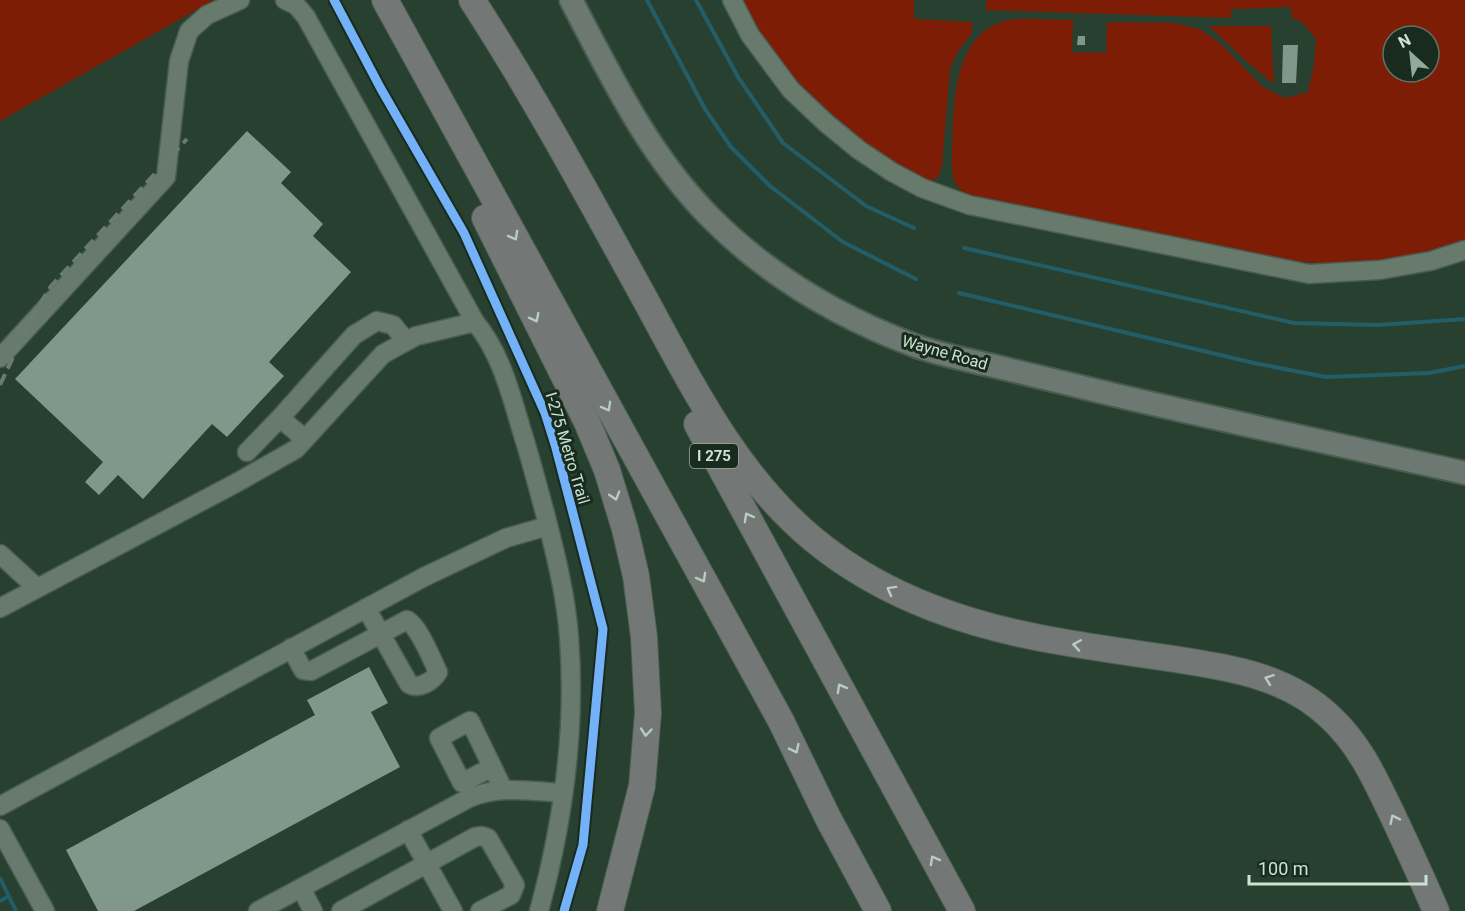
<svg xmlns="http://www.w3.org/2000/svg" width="1465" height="911" viewBox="0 0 1465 911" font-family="Roboto,sans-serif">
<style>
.green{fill:#7d1d06;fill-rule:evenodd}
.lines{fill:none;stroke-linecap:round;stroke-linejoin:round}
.stream{stroke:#235e68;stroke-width:4}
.building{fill:#80978c}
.minor-casing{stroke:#485d50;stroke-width:21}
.major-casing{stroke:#485d50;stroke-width:26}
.highway-casing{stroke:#485d50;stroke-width:28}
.minor{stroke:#687a6c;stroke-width:18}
.major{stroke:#6e7872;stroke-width:22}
.highway{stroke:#737776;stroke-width:26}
.rail{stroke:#6a7c70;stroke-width:4;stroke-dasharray:12 6;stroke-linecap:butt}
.cycleway-casing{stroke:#182b1e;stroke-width:13}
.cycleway{stroke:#73b2f8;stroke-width:9}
.oneway{stroke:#b9cdbf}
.labels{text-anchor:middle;stroke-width:6;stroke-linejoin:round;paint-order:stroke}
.shield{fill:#182b1e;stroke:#95ac9b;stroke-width:1.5}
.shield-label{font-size:15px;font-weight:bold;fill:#cbe3d1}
.street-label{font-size:16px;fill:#cbe3d1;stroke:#182b1e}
</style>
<rect width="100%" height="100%" fill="#284030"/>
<g class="green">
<polygon points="0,0 214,0 0,121"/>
<path d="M741 0H914V19L972 22V33L958 51 950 69 942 166 938 177 930 183C914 174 896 167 882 156 825 116 774 62 741 0Z"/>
<path d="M986 0H1465V242L1427 253 1367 263H1317L1256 257 964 195 954 181 952 169C954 118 946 25 1017 19 1035 18 1054 20 1073 20L1072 52 1106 53 1107 22 1175 23 1200 29 1221 44 1262 86 1284 98 1308 92 1314 64 1316 39 1302 22 1292 18 1291 7 1231 9V18L986 10ZM1393 36H1429V72H1393Z"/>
<polygon points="1209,26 1271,26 1274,84 1248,63"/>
</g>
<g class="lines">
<g class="stream">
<polyline points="647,0 705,109 731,147 770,186 843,242 916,279"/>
<polyline points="696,0 738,77 783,143 866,206 914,228"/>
<polyline points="964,248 1294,323 1378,325 1465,319"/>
<polyline points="959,293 1254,363 1326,377 1429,373 1465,366"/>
<polyline points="0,878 16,911"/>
<polyline points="0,901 9,896"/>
</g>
</g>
<g class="building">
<polygon points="1078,36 1085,36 1085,45 1077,45"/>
<polygon points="1283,45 1298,45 1296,83 1282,83"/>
<polygon points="247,131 291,172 281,183 323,224 313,236 351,272 269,362 284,376 227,437 212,424 143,499 118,475 99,495 85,482 103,462 15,379"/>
<polygon points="369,667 388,703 371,712 400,767 134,911 98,911 66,850 315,715 307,700"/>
</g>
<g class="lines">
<defs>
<g id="minor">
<path d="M285 0 296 5 306 17 475 322C502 354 512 399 524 438 532 464 539 491 546 517 556 556 566 596 569 637 576 729 563 823 539 911"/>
<polyline points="732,0 750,35 791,90 826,123 859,150 892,172 922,188 969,205 1309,274 1380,270 1431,261 1465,250"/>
<polyline points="0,358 166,177 179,61 189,31 207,15 240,0"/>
<polyline points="305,439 280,418 354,335 377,321 393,325 406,341"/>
<polyline points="247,452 280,418"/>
<polyline points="0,554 37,588"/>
<polyline points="0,608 236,483 296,449 383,354 416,336 475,322"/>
<path d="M291 648 303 670 311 671 407 620C420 628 431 658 438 672 433 681 419 690 409 684L366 608"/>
<polyline points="492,767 462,783 439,738 470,721 503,789"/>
<polyline points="0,806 424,577 506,538 548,526"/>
<polyline points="0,829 45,911"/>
<polyline points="408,830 453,911"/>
<polyline points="301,888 313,911"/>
<path d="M258 911 469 798C500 785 530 791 563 793"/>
<polyline points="341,911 475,837 482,836 488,838 515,885 511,895 480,911"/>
</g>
<path id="major" d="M571 0C611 76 648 154 709 216 768 276 838 317 916 346 941 355 968 360 994 366 1036 376 1078 386 1119 396 1234 423 1350 447 1465 473"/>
<g id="highway">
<polyline points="385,0 781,721 828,818 878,911"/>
<path d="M472 0C533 94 586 192 640 290 689 379 734 474 814 540 887 600 976 628 1068 643 1104 649 1139 654 1174 659 1231 668 1288 676 1331 718 1360 745 1375 779 1392 814 1407 846 1422 878 1436 911"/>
<polyline points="485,218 587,422 607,470 625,529 636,576 644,637 648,713 642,786 610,911"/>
<polyline points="697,424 962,911"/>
</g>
</defs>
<use href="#minor" class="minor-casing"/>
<use href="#major" class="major-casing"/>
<use href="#highway" class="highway-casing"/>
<use href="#minor" class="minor"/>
<use href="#major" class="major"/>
<use href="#highway" class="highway"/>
<polyline class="rail" points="0,385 31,319 51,286 187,139"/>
<defs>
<polyline id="cycleway" points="334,0 381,89 464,233 545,413 556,448 603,629 583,845 564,911"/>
</defs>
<use href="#cycleway" class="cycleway-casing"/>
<use href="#cycleway" class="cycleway"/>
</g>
<defs><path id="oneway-chevron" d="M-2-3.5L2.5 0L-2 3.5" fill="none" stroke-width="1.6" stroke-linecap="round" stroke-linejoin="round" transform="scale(1.5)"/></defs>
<g class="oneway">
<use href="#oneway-chevron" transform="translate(514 236) rotate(61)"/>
<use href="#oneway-chevron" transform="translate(535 318) rotate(63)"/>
<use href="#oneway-chevron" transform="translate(607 407) rotate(61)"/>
<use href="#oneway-chevron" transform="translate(615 496) rotate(73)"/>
<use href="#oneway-chevron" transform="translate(748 517) rotate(-119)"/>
<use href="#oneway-chevron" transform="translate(702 578) rotate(61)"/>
<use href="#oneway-chevron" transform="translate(891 590) rotate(-151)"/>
<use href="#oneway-chevron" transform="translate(1077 645) rotate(-171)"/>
<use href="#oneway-chevron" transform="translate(1269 679) rotate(-159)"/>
<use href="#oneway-chevron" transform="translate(841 688) rotate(-119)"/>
<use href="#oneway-chevron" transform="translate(646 732) rotate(95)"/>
<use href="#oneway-chevron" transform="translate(795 749) rotate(64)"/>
<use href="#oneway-chevron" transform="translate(1394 819) rotate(-116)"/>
<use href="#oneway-chevron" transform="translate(934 860) rotate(-119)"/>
</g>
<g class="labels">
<rect class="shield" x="690" y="444" width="48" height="24" rx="4.5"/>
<g class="shield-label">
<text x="714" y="461">I 275</text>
</g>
<g class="street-label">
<text transform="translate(945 352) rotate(16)" y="6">Wayne Road</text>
<text transform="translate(568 448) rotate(73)" y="6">I-275 Metro Trail</text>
</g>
</g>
<g transform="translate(1411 54) rotate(333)"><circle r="28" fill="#182b1e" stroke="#607566" stroke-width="1.5"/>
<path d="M0-4.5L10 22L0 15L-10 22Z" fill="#92aa99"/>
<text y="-9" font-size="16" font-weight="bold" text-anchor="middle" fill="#cbe3d1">N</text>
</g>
<path d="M1249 875v9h177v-9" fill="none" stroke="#cbe3d1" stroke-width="3"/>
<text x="1258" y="875" font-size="18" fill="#cbe3d1" stroke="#182b1e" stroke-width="4.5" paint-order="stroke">100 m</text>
</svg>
